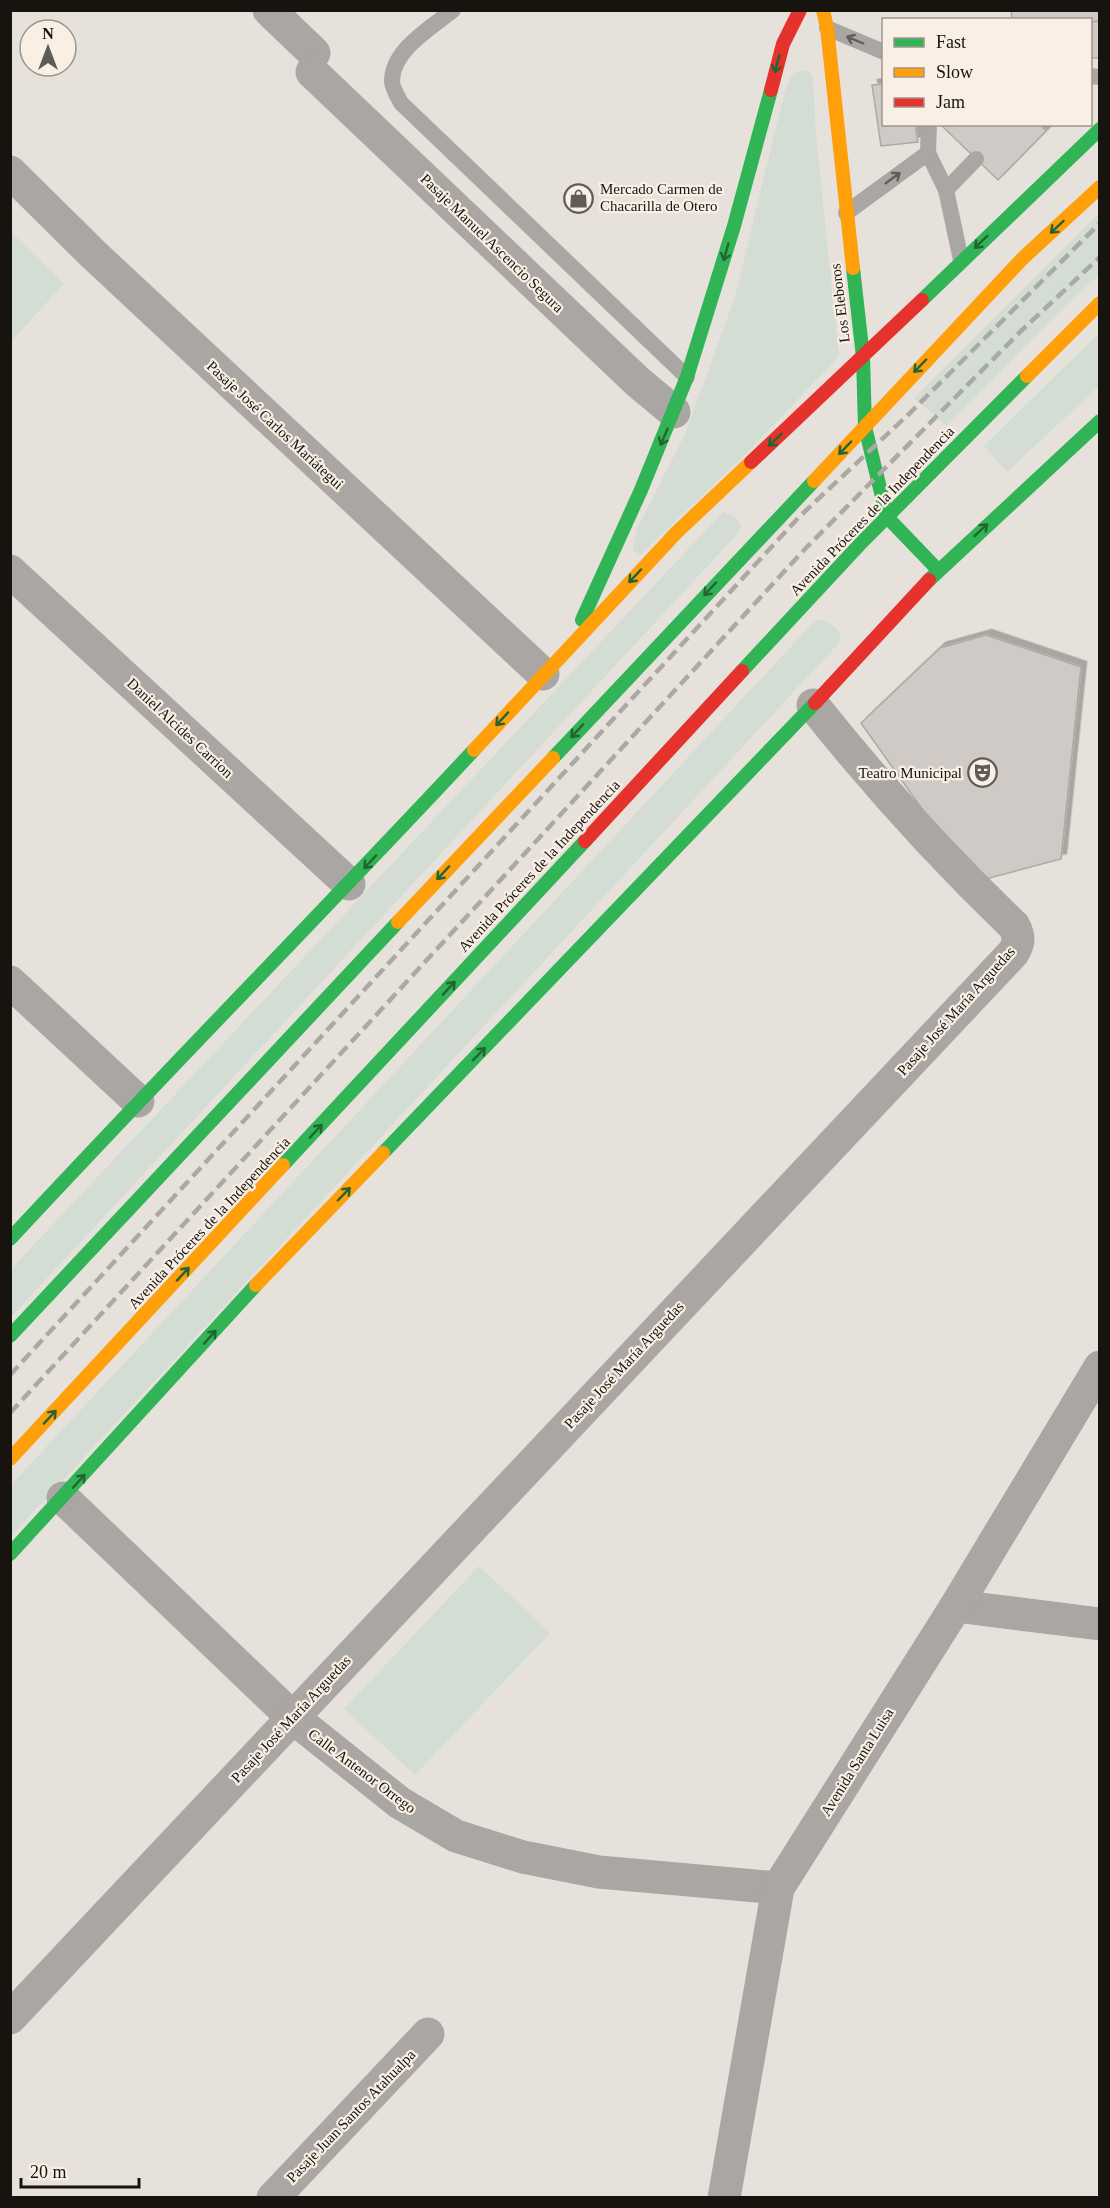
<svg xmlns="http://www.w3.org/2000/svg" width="1110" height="2208" viewBox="0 0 1110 2208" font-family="Georgia,serif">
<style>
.green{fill:#d3ddd4}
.building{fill:#cfcac6;stroke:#aea9a5;stroke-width:1.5;filter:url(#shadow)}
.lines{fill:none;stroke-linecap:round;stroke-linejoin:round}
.lane{stroke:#aaa6a4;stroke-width:16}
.street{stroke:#aaa6a4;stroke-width:33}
.fast{stroke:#30b455;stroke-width:14}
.slow{stroke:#ff9f0a;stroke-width:14}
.jam{stroke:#e5322d;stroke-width:14}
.rail{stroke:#aca9a5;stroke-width:4.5;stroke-dasharray:12 6;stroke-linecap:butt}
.oneway{stroke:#605d5a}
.oneway2{stroke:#246432}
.labels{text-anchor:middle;stroke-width:4.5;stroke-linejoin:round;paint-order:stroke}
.poi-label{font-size:15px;fill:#171410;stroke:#f9efe4;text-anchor:start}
.street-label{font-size:15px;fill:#171410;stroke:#f9efe4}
</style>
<defs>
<filter id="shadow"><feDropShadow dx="5.5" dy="-5.5" stdDeviation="0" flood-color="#0004"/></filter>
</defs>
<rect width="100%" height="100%" fill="#e6e1db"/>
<g class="green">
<path d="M803 70 809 72 813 78 816 136 839 356 747 453 640 555 634 551 633 546 637 529 685 434 734 300 785 91C789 81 791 72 803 70Z"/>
<polygon points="1099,213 1099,275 1067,304 947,426 914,398"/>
<polygon points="10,231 64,284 11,341 10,341"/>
<polygon points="1099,333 1099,386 1007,472 984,446"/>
<path d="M723 512C732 513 736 518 741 525L739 532 11 1317 10 1270Z"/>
<path d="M818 620C829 620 835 627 841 635L838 644 11 1536 10 1486 812 624Z"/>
<polygon points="479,1566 550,1633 415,1775 344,1709"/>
</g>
<g class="building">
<polygon points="1011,10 1100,10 1100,21 1090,22 1090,20 1012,20"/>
<polygon points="1100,21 1100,58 1090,58 1090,22"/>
<polygon points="884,84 884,124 915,124 918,142 881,146 872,85"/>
<polygon points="940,124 1040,124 1046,131 998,180"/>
<polygon points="986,635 1081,667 1061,859 982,880 932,823 861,723 940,648"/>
</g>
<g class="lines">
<g class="lane">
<path d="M453 10C431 28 392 50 392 81 392 88 398 97 401 103L687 377"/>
<polyline points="827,28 884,52"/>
<polyline points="1090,76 1100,77"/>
<polyline points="928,153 946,190"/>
<polyline points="846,213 928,153 929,124"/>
<polyline points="961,260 946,190 976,159"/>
</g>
<g class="street">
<polyline points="269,10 314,53"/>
<polyline points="312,72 638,382 674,412"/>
<polyline points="10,172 93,254 543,674"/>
<polyline points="10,571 349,884"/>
<polyline points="10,982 138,1101"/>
<polyline points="63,1498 292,1717 400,1803 456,1836 523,1857 599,1872 778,1888"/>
<polyline points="956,1606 1100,1624"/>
<path d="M10 2018 1013 953C1020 942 1019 936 1014 926 942 857 875 783 813 705"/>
<polyline points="273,2198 428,2034"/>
<polyline points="724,2198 778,1888 956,1606 1100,1367"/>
</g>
<g class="fast">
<polyline points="853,268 863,357 865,427 887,517 938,570"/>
<polyline points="922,300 1100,129"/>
<polyline points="929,580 1100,421"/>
<polyline points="582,620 641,490 687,377 734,226 771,90"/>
<polyline points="742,671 861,543 1027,376"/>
<polyline points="553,758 814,481"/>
<polyline points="383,1153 815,703"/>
<polyline points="283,1165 585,841"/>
<path d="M10 1239C163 1074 321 914 474 750"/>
<polyline points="10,1336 398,922"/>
<polyline points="10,1554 256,1285"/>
</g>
<g class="slow">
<polyline points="823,10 827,28 853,268"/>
<polyline points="1027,376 1100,303"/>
<polyline points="814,481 1022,259 1100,187"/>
<polyline points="474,750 676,533 751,462"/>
<polyline points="398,922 553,758"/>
<polyline points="256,1285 383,1153"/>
<polyline points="10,1459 283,1165"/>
</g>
<g class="jam">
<polyline points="771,90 783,44 800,10"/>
<polyline points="751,462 922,300"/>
<polyline points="815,703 929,580"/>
<polyline points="585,841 742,671"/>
</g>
<g class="rail">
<polyline points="10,1375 799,517 910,413 1100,223"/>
<polyline points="10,1413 804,550 1020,332 1100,257"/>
</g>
</g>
<defs><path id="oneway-shaft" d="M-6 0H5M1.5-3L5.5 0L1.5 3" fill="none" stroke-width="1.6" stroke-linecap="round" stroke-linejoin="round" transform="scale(1.5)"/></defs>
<g class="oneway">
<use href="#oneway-shaft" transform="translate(855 40) rotate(-157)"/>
<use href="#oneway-shaft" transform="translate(893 178) rotate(-36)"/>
</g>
<g class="oneway2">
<use href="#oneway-shaft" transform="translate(777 64) rotate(106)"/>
<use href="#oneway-shaft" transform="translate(1057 227) rotate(137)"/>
<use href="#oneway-shaft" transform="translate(981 242) rotate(136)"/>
<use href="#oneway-shaft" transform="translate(726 252) rotate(106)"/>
<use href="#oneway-shaft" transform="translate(920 366) rotate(134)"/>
<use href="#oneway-shaft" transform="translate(664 437) rotate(113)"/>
<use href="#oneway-shaft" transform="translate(775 440) rotate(137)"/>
<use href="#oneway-shaft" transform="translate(845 448) rotate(134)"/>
<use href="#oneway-shaft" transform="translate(981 530) rotate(-43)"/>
<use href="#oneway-shaft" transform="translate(635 576) rotate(133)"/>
<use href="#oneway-shaft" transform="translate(710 589) rotate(133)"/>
<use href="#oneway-shaft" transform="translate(502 719) rotate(133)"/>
<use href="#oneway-shaft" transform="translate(577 731) rotate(133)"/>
<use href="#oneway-shaft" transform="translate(370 862) rotate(133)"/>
<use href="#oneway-shaft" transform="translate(443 873) rotate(133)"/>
<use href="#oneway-shaft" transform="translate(449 988) rotate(-47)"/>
<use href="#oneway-shaft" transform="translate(479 1054) rotate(-46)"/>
<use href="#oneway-shaft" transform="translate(316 1131) rotate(-47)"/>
<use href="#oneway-shaft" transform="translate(344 1194) rotate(-46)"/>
<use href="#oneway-shaft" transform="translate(183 1274) rotate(-47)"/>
<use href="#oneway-shaft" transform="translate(210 1337) rotate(-48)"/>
<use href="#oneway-shaft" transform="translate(50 1417) rotate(-47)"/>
<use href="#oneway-shaft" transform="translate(79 1481) rotate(-48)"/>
</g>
<defs>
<symbol id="shop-ring" viewBox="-11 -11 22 22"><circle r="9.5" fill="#f9efe4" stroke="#5f5c57" stroke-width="1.5"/><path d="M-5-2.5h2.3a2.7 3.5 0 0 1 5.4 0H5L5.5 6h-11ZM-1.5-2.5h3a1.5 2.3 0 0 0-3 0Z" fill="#5f5c57"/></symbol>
<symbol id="theatre-ring" viewBox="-11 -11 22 22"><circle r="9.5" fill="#f9efe4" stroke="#5f5c57" stroke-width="1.5"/><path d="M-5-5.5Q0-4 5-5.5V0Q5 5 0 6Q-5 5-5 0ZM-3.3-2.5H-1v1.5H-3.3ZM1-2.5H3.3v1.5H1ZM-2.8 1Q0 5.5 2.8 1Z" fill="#5f5c57"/></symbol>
</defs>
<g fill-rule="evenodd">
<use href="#shop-ring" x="562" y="182" width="33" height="33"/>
<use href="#theatre-ring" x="966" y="756" width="33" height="33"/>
</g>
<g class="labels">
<g class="poi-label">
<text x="600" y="194">Mercado Carmen de<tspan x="600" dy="17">Chacarilla de Otero</tspan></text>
<text x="962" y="778" text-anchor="end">Teatro Municipal</text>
</g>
<g class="street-label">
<text transform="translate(492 243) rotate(44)" y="5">Pasaje Manuel Ascencio Segura</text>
<text transform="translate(840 303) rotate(-97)" y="5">Los Eleboros</text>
<text transform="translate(275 425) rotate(43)" y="5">Pasaje José Carlos Mariátegui</text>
<text transform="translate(872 511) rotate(-46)" y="5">Avenida Próceres de la Independencia</text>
<text transform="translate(180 728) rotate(43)" y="5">Daniel Alcides Carrion</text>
<text transform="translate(539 866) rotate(-47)" y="5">Avenida Próceres de la Independencia</text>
<text transform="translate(956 1011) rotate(-48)" y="5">Pasaje José María Arguedas</text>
<text transform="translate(209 1223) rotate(-47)" y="5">Avenida Próceres de la Independencia</text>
<text transform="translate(624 1365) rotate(-47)" y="5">Pasaje José María Arguedas</text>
<text transform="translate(291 1719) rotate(-47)" y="5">Pasaje José María Arguedas</text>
<text transform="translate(857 1762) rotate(-58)" y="5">Avenida Santa Luisa</text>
<text transform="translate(362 1771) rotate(37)" y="5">Calle Antenor Orrego</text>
<text transform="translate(351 2116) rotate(-46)" y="5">Pasaje Juan Santos Atahualpa</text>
</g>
</g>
<rect width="1110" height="2208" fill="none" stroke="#171410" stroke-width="24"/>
<rect x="882" y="18" width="210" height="108" fill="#f9efe4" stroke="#9f978f" stroke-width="1.5"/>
<rect x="894" y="38" width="30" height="9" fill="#30b455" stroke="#9f978f" stroke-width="1.5"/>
<text x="936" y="48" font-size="18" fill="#171410">Fast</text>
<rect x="894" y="68" width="30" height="9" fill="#ff9f0a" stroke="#9f978f" stroke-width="1.5"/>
<text x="936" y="78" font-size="18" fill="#171410">Slow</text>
<rect x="894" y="98" width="30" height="9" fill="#e5322d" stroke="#9f978f" stroke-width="1.5"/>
<text x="936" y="108" font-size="18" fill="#171410">Jam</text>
<g transform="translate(48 48)"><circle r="28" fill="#f9efe4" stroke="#9f978f" stroke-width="1.5"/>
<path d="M0-4.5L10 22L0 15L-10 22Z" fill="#5f5c57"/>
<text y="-9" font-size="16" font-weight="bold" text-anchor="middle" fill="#171410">N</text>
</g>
<path d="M21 2178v9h118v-9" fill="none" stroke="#171410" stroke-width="3"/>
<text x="30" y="2178" font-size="18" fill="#171410" stroke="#f9efe4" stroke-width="4.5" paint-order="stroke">20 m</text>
</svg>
